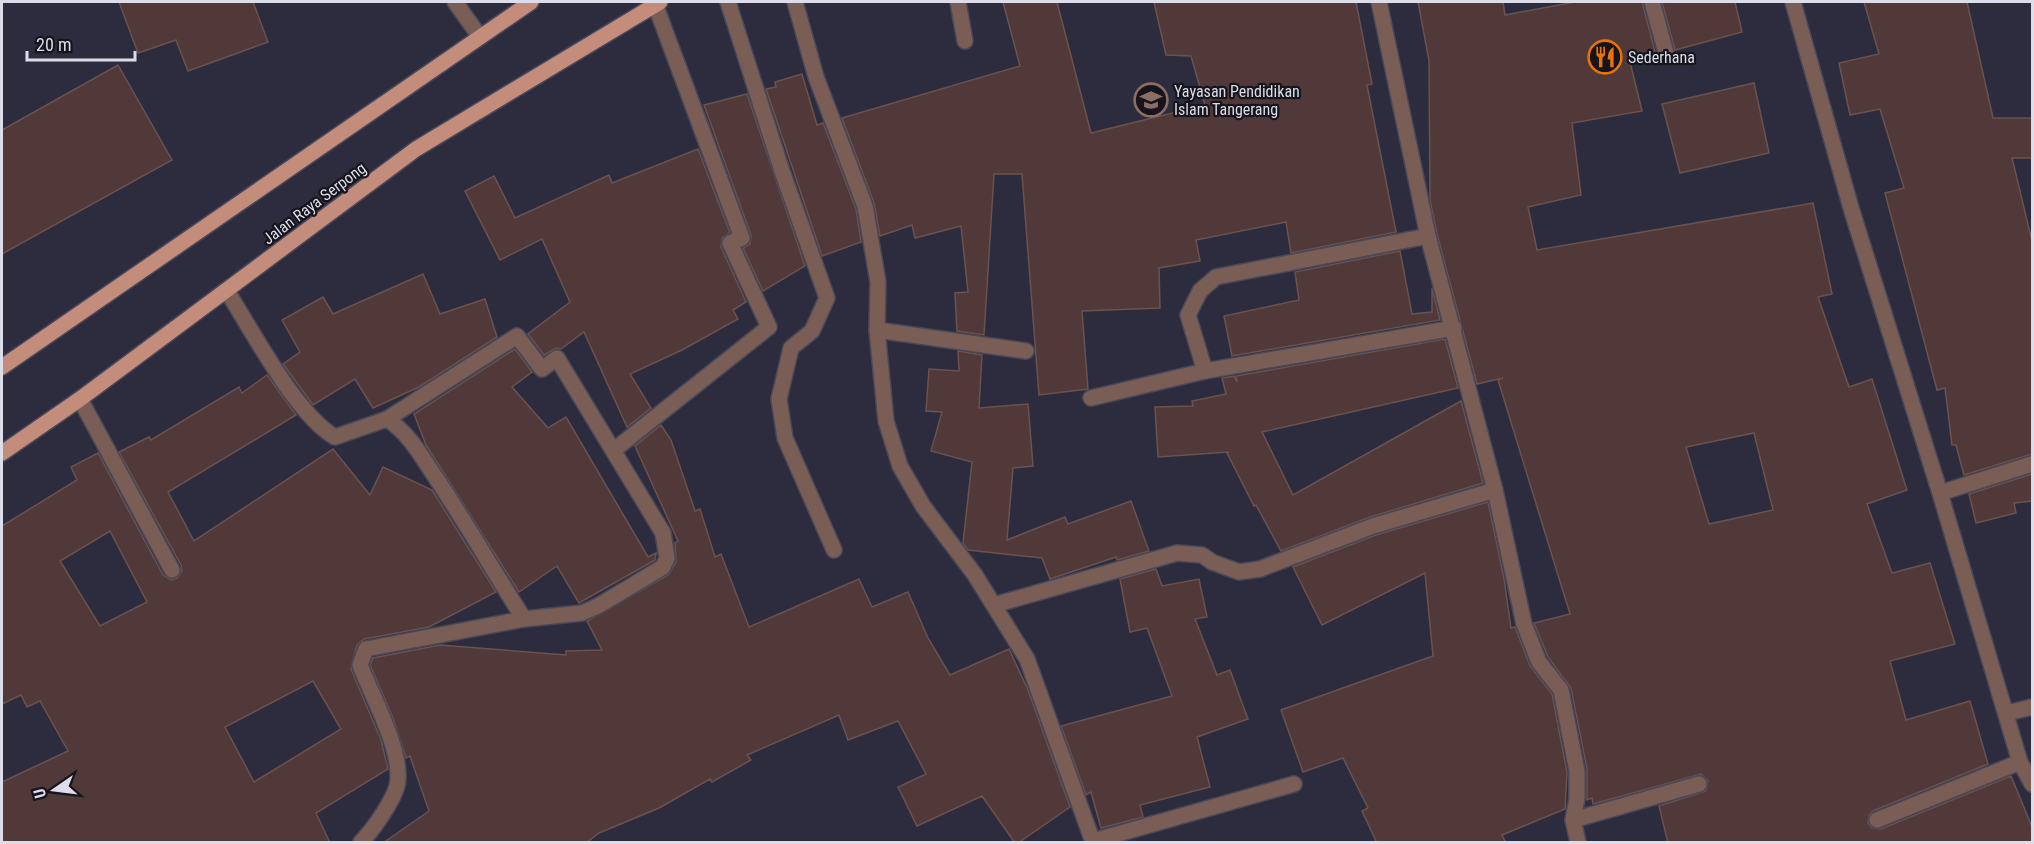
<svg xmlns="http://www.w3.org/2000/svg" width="2034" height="844" viewBox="0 0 2034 844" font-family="'Roboto Condensed',sans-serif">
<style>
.building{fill:#503938;stroke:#6a5250;stroke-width:1.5;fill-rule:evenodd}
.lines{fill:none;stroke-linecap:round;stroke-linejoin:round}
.minor-casing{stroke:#494859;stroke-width:18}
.major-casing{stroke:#494859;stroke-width:18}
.minor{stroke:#7a5e55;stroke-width:15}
.major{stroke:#c48c7a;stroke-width:15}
.labels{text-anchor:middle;stroke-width:4.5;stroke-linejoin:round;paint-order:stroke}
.poi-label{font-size:16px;fill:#dddde9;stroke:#16151e;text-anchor:start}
.street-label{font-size:16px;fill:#dddde9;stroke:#16151e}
</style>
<rect width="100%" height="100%" fill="#2d2c3e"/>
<g class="building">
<polygon points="119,2 253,2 268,42 188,71 176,40 138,53"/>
<polygon points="1003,2 1057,2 1091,133 1205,105 1191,56 1166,55 1154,2 1356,2 1372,84 1367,85 1396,232 1291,253 1286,222 1196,240 1200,261 1159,268 1160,308 1082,311 1088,389 1039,395 1022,174 994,174 984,335 957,331 955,293 968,292 961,226 915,238 912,225 880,236 874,203 842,118 1020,66"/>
<path d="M1418 2H1503L1505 15 1575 2H1642L1656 55 1630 62 1642 111 1572 123 1581 195 1528 207 1537 250 1813 203 1832 294 1818 297 1849 387 1872 379 1907 490 1867 504 1892 573 1930 563 1955 644 1890 661 1906 720 1970 701 1988 764 1873 811 1869 815 1868 823 1872 828 1881 829 2011 776 2032 827V843H1668L1659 806 1706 791 1708 781 1701 774 1593 804 1592 798 1587 800V769L1571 688 1548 657 1534 623 1570 614 1498 380 1503 378 1477 384 1437 234 1430 200 1429 60ZM1754 433 1773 510 1709 524 1686 447Z"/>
<polygon points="1662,2 1735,2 1742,32 1675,50"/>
<polygon points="1864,2 1967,2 1993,118 2032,118 2032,158 2012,158 2032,241 2032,454 1964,475 1956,445 1952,445 1945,388 1937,390 1885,193 1904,188 1880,109 1850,115 1839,63 1879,54"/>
<polygon points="118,65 172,160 2,254 2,130"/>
<polygon points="802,74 817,125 823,123 856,209 861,242 822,256 766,89 776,87 775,82"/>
<polygon points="1754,83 1769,153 1680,173 1662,104"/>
<polygon points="747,94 805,266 763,291 743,248 750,244 751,235 704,105"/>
<polygon points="698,149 730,233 722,238 721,247 746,302 733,310 738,319 682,350 630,374 651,408 627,427 584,332 561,349 556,348 544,355 528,334 570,302 542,239 500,260 465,191 494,176 515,218 609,175 612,183"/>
<polygon points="1400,251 1412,314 1432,312 1432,288 1440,320 1232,356 1224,316 1299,300 1295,272"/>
<polygon points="423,274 440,314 485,299 497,337 419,387 373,408 355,379 313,405 283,364 300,352 282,320 323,297 333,314"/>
<polygon points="1445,339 1458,388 1262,432 1293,495 1461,401 1483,483 1370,517 1281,551 1256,505 1254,506 1227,453 1229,452 1158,457 1155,407 1193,406 1192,401 1226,394 1222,378 1234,376 1237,382 1236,376"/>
<polygon points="515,349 532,372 512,387 548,428 566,417 648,557 656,553 655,560 579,603 557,566 519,592 426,445 414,414"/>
<polygon points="958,351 982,355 979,408 1028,404 1033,466 1013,468 1007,540 1065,517 1068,524 1131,501 1149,551 1117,560 1116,557 1050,579 1042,558 968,550 963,543 972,462 931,451 942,412 926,411 929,369 959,371"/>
<path d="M267 375 296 415 168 492 194 541 333 449 370 495 383 467 432 490 496 592 429 627 364 639 357 645 351 669 381 740 388 769 316 813 330 843H2V782L68 751 40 701 27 707 21 695 2 704V526L77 480 71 467 98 453 163 575 171 580 177 578 182 571 181 565 119 452 149 437 151 440 239 387 242 393ZM110 531 147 602 100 626 60 561ZM313 681 341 729 254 782 225 727Z"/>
<polygon points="661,425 671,440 695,511 700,509 715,557 721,554 749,627 859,579 872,607 908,592 928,638 950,675 1009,649 1028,690 1070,807 1018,843 1015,843 982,796 917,826 898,787 926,774 898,721 848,740 839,715 747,755 751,760 712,782 710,779 659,808 599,833 586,843 383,843 429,811 410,756 406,758 393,718 370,665 373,658 440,645 566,655 566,651 602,650 587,621 668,575 676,562 675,543 678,541 635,446"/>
<polygon points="2032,474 2032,501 2014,503 2016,513 1976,523 1969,494"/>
<polygon points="1488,502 1504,579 1511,628 1515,627 1530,666 1552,694 1567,772 1565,809 1502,835 1506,843 1377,843 1362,811 1368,808 1343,758 1303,772 1281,710 1433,656 1425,573 1322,625 1293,567 1376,535"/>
<polygon points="1156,569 1162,586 1199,579 1207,617 1195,619 1217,675 1230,670 1248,719 1197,737 1210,787 1140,805 1143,817 1101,828 1091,792 1086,795 1061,726 1172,696 1147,628 1130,632 1120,579"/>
</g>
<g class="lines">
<defs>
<g id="minor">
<polyline points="455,2 480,37"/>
<polyline points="728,2 782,171 827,298 812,331 791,348 779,399 785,438 834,550"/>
<polyline points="795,2 816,77 865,206 878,282 877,330 886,421 900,466 923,506 975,575 1027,659 1093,842"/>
<polyline points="958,2 965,41"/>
<polyline points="1379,2 1428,236 1495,490 1524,624 1539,662 1561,690 1577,771 1577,798 1573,820 1578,842"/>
<polyline points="1652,2 1666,53"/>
<polyline points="1793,2 1851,208 1940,493 2020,762 2032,784"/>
<path d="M227 291C251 329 297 416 335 437L387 419C409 433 422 457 436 478 467 524 494 572 524 619"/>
<polyline points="877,330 1026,351"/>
<polyline points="1205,371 1188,315 1200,291 1216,277 1428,236"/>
<polyline points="1091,398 1205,371 1454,328"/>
<polyline points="80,399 172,570"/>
<polyline points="614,450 769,327 730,243 742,238 655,4"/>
<polyline points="1940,493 2032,464"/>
<polyline points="994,605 1177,553 1202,555 1212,562 1239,572 1260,569 1373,526 1495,490"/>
<polyline points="2007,713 2032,707"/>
<polyline points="1573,820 1699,784"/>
<polyline points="1877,820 2020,762"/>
<polyline points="1093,841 1294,784"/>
<path d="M361 842C373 830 398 795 398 779 400 746 372 696 360 665L366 649 524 619 582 613 598 606 663 567 667 558 663 533 557 358 542 369 517 336 387 419"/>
</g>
<g id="major">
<polyline points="2,367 531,2"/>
<polyline points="2,453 80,399 416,149 660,2"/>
</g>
</defs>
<use href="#minor" class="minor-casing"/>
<use href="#major" class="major-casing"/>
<use href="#minor" class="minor"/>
<use href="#major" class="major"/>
</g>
<defs>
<symbol id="restaurant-ring" viewBox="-11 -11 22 22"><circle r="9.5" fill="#16151e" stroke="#e8710a" stroke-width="1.5"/><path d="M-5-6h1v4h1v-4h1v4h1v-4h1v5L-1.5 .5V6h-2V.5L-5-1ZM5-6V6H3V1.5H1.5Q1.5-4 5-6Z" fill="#e8710a"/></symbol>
<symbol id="school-ring" viewBox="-11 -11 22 22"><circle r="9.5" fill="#16151e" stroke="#8d6e63" stroke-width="1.5"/><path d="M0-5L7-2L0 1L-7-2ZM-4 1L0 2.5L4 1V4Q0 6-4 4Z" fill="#8d6e63"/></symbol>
</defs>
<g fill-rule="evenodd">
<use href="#restaurant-ring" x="1586" y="38" width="38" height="38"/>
<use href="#school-ring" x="1132" y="81" width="38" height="38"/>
</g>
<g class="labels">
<g class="poi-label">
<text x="1628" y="63">Sederhana</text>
<text x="1174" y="97">Yayasan Pendidikan<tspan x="1174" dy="18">Islam Tangerang</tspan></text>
</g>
<g class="street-label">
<text transform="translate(314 203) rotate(-37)" y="6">Jalan Raya Serpong</text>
</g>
</g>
<rect width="2034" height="844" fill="none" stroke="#dddde9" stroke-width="6"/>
<g transform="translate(54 790) rotate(256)" stroke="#16151e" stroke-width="4.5" paint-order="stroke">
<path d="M0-4.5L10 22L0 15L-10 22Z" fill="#dddde9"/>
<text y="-9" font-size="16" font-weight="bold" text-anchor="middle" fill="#dddde9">U</text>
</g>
<path d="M27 51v9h108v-9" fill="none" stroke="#dddde9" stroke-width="3"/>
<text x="36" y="51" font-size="18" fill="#dddde9" stroke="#16151e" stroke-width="4.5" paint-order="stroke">20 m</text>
</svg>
